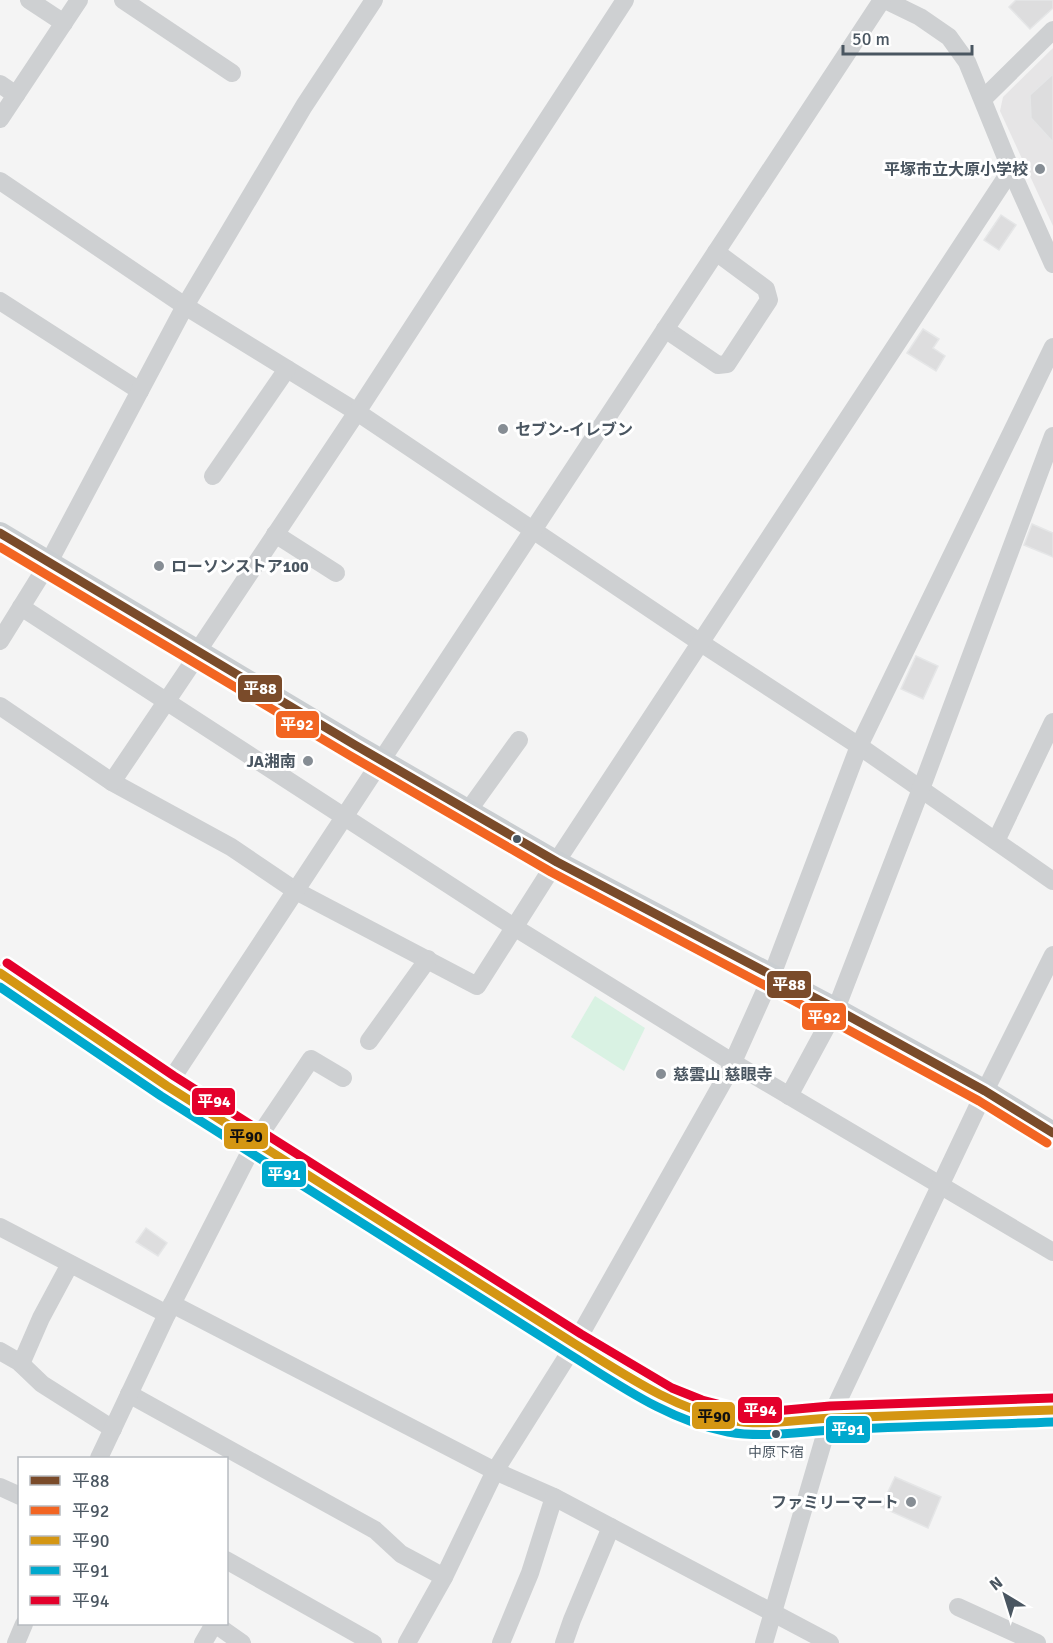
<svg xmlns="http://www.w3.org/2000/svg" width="1053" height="1643" viewBox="0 0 1053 1643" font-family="Signika,'Noto Sans JP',sans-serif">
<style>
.education{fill:#e6e5e6}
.green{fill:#d9f2e3}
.building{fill:#ddddde;stroke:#e5e6e7;stroke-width:1.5}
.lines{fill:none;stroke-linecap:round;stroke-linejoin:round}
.minor{stroke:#ced0d2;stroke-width:18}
.major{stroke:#caced1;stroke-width:22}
.bus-1-casing{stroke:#fff;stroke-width:14}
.bus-2-casing{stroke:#fff;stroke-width:14}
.bus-3-casing{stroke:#fff;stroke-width:14}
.bus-4-casing{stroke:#fff;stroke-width:14}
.bus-5-casing{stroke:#fff;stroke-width:14}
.bus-1{stroke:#7a4b2a;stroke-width:9}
.bus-2{stroke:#f26522;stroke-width:9}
.bus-3{stroke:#d49613;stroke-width:9}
.bus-4{stroke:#00a9ce;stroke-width:9}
.bus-5{stroke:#e4002b;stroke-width:9}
.poi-dot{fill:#868d94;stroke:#fff;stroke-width:2}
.bus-dot{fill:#4a5661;stroke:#fff;stroke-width:2}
.labels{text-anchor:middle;stroke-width:6;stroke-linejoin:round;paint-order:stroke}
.bus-label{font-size:14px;fill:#4a5661;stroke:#fff}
.poi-label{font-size:16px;font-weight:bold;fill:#4a5661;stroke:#fff;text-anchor:end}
.line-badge{stroke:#fff;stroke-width:2}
.badge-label{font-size:16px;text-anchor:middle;font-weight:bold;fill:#fff}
.pale-badge-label{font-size:16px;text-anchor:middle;font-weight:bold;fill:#111}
</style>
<rect width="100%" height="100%" fill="#f4f4f4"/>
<polygon class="education" points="1053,48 1053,226 1000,111 1003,97"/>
<polygon class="green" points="595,996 645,1028 624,1071 571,1037"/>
<g class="building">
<polygon points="1016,0 1053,0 1053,8 1030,29 1009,7"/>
<polygon points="1053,74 1053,142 1031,118 1030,95"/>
<polygon points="1001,215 1016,225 999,250 984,240"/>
<polygon points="923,329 939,339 933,348 945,356 936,371 907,353"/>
<polygon points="1032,524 1053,533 1053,557 1024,545"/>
<polygon points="916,656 938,666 923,699 901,689"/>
<polygon points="146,1228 167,1243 158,1256 136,1242"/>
<polygon points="895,1477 941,1497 928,1528 881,1507"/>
</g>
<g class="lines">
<g class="minor">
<polyline points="29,0 64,23"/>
<polyline points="123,0 232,73"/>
<polyline points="885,0 920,17 949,37 967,62 1011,170 1053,264"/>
<polyline points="0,84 16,95"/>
<polyline points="983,99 1053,30"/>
<polyline points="0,119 79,0"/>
<polyline points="0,181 185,306 357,412 701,643 859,746 1053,881"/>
<polyline points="0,301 140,391"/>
<polyline points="665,329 718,365 727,364 769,300 766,289 716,252"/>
<polyline points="213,476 287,369"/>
<polyline points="275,534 336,573"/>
<polyline points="21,607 514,927 732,1062 1053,1252"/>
<polyline points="0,641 49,562 185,306 304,106 374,0"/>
<polyline points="197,652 357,412 625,0"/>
<polyline points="0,706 112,782 231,847 296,891 477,986 545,879 1011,170"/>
<polyline points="112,782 199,653"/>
<polyline points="468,811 519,740"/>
<polyline points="996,841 1053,722"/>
<polyline points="0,973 167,1086 255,1142 575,1344 643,1386 667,1399 698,1411 731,1420 775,1423 830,1418 1053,1410"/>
<polyline points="369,1041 428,959"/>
<polyline points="167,1086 882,0"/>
<polyline points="789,1096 836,1009 921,789 1053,436"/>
<polyline points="0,1227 167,1314"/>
<polyline points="172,1304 495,1471 554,1497 830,1643"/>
<polyline points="0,1351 19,1362 42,1384 113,1429"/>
<polyline points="21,1364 41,1318 70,1264"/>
<polyline points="129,1394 375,1530 401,1554 444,1577"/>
<polyline points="99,1458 167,1314 255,1142 311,1059 343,1078"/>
<polyline points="0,1487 20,1496"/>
<polyline points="226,1560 373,1643"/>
<polyline points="958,1607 1037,1643"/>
<polyline points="215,1624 242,1643"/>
<polyline points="16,1643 24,1624"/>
<polyline points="203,1643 214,1624"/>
<polyline points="407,1643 444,1577 495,1471 575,1344 728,1073 772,975 859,746 1053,347"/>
<polyline points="501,1643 530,1573 554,1497"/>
<polyline points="564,1643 572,1620 611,1527"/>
<polyline points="764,1643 830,1418 985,1091 1053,955"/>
</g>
<polyline class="major" points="0,533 355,745 557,862 836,1009 985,1091 1053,1133"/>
<defs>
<polyline id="bus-1" points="0,533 355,745 557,862 836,1009 985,1091 1053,1133"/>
<polyline id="bus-2" points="0,547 349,755 551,872 830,1020 979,1101 1047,1143"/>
<path id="bus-3" d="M0 973 167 1086 575 1344C624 1374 672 1408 730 1420 764 1427 799 1419 834 1418 907 1415 980 1413 1053 1410"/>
<path id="bus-4" d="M0 987 161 1096 569 1354C619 1385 669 1421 728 1432 763 1438 798 1432 833 1430 906 1426 980 1425 1053 1422"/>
<polyline id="bus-5" points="7,963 174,1076 581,1334 672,1388 702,1400 733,1408 775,1411 830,1406 1053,1398"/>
</defs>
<use href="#bus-1" class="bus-1-casing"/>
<use href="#bus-2" class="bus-2-casing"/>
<use href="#bus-3" class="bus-3-casing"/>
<use href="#bus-4" class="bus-4-casing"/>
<use href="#bus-5" class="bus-5-casing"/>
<use href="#bus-1" class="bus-1"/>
<use href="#bus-2" class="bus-2"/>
<use href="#bus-3" class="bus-3"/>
<use href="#bus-4" class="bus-4"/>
<use href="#bus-5" class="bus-5"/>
</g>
<g class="poi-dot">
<circle cx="1040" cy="169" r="6"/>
<circle cx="503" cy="429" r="6"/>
<circle cx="159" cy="566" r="6"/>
<circle cx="308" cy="761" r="6"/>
<circle cx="661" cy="1074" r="6"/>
<circle cx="911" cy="1502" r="6"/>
</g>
<g class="bus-dot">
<circle cx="517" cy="839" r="5"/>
<circle cx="776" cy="1434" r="5"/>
</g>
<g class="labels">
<g class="bus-label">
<text x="776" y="1457">中原下宿</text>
</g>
<g class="poi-label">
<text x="1028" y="175">平塚市立大原小学校</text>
<text x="515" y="435" text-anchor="start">セブン-イレブン</text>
<text x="171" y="572" text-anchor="start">ローソンストア100</text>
<text x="296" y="767">JA湘南</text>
<text x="673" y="1080" text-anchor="start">慈雲山 慈眼寺</text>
<text x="899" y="1508">ファミリーマート</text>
</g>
</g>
<g class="line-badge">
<rect x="237" y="674" width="46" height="29" rx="6" fill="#7a4b2a"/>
<rect x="275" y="710" width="45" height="29" rx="6" fill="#f26522"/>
<rect x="766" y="970" width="46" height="29" rx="6" fill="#7a4b2a"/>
<rect x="801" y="1002" width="46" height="29" rx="6" fill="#f26522"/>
<rect x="191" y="1087" width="45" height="29" rx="6" fill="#e4002b"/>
<rect x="223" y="1122" width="46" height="28" rx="6" fill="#d49613"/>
<rect x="261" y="1160" width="46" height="28" rx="6" fill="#00a9ce"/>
<rect x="737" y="1396" width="46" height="28" rx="6" fill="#e4002b"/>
<rect x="691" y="1401" width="45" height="29" rx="6" fill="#d49613"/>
<rect x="825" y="1415" width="46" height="29" rx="6" fill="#00a9ce"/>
</g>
<g class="badge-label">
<text x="260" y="694">平88</text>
<text x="297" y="730">平92</text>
<text x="789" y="990">平88</text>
<text x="824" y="1023">平92</text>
<text x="214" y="1107">平94</text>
<text x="284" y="1180">平91</text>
<text x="760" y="1416">平94</text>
<text x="848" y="1435">平91</text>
</g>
<g class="pale-badge-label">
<text x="246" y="1142">平90</text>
<text x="714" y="1422">平90</text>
</g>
<rect x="18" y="1457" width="210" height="168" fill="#ffffff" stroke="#b7bbc0" stroke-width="1.5"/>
<rect x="30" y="1476" width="30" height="9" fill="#7a4b2a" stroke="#b7bbc0" stroke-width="1.5"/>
<text x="72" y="1487" font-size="18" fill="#4a5661">平88</text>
<rect x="30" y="1506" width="30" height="9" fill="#f26522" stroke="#b7bbc0" stroke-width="1.5"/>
<text x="72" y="1517" font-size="18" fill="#4a5661">平92</text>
<rect x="30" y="1536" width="30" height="9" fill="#d49613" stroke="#b7bbc0" stroke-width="1.5"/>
<text x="72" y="1547" font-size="18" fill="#4a5661">平90</text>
<rect x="30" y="1566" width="30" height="9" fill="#00a9ce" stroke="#b7bbc0" stroke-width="1.5"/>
<text x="72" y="1577" font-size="18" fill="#4a5661">平91</text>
<rect x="30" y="1596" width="30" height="9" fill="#e4002b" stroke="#b7bbc0" stroke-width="1.5"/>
<text x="72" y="1607" font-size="18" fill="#4a5661">平94</text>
<g transform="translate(1005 1595) rotate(322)" stroke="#ffffff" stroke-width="4.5" paint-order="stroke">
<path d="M0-4.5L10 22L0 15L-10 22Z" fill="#4a5661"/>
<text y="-9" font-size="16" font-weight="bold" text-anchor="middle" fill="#4a5661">N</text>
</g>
<path d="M843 45v9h129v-9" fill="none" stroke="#4a5661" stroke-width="3"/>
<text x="852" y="45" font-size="18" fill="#4a5661" stroke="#ffffff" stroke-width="4.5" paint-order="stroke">50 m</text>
</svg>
